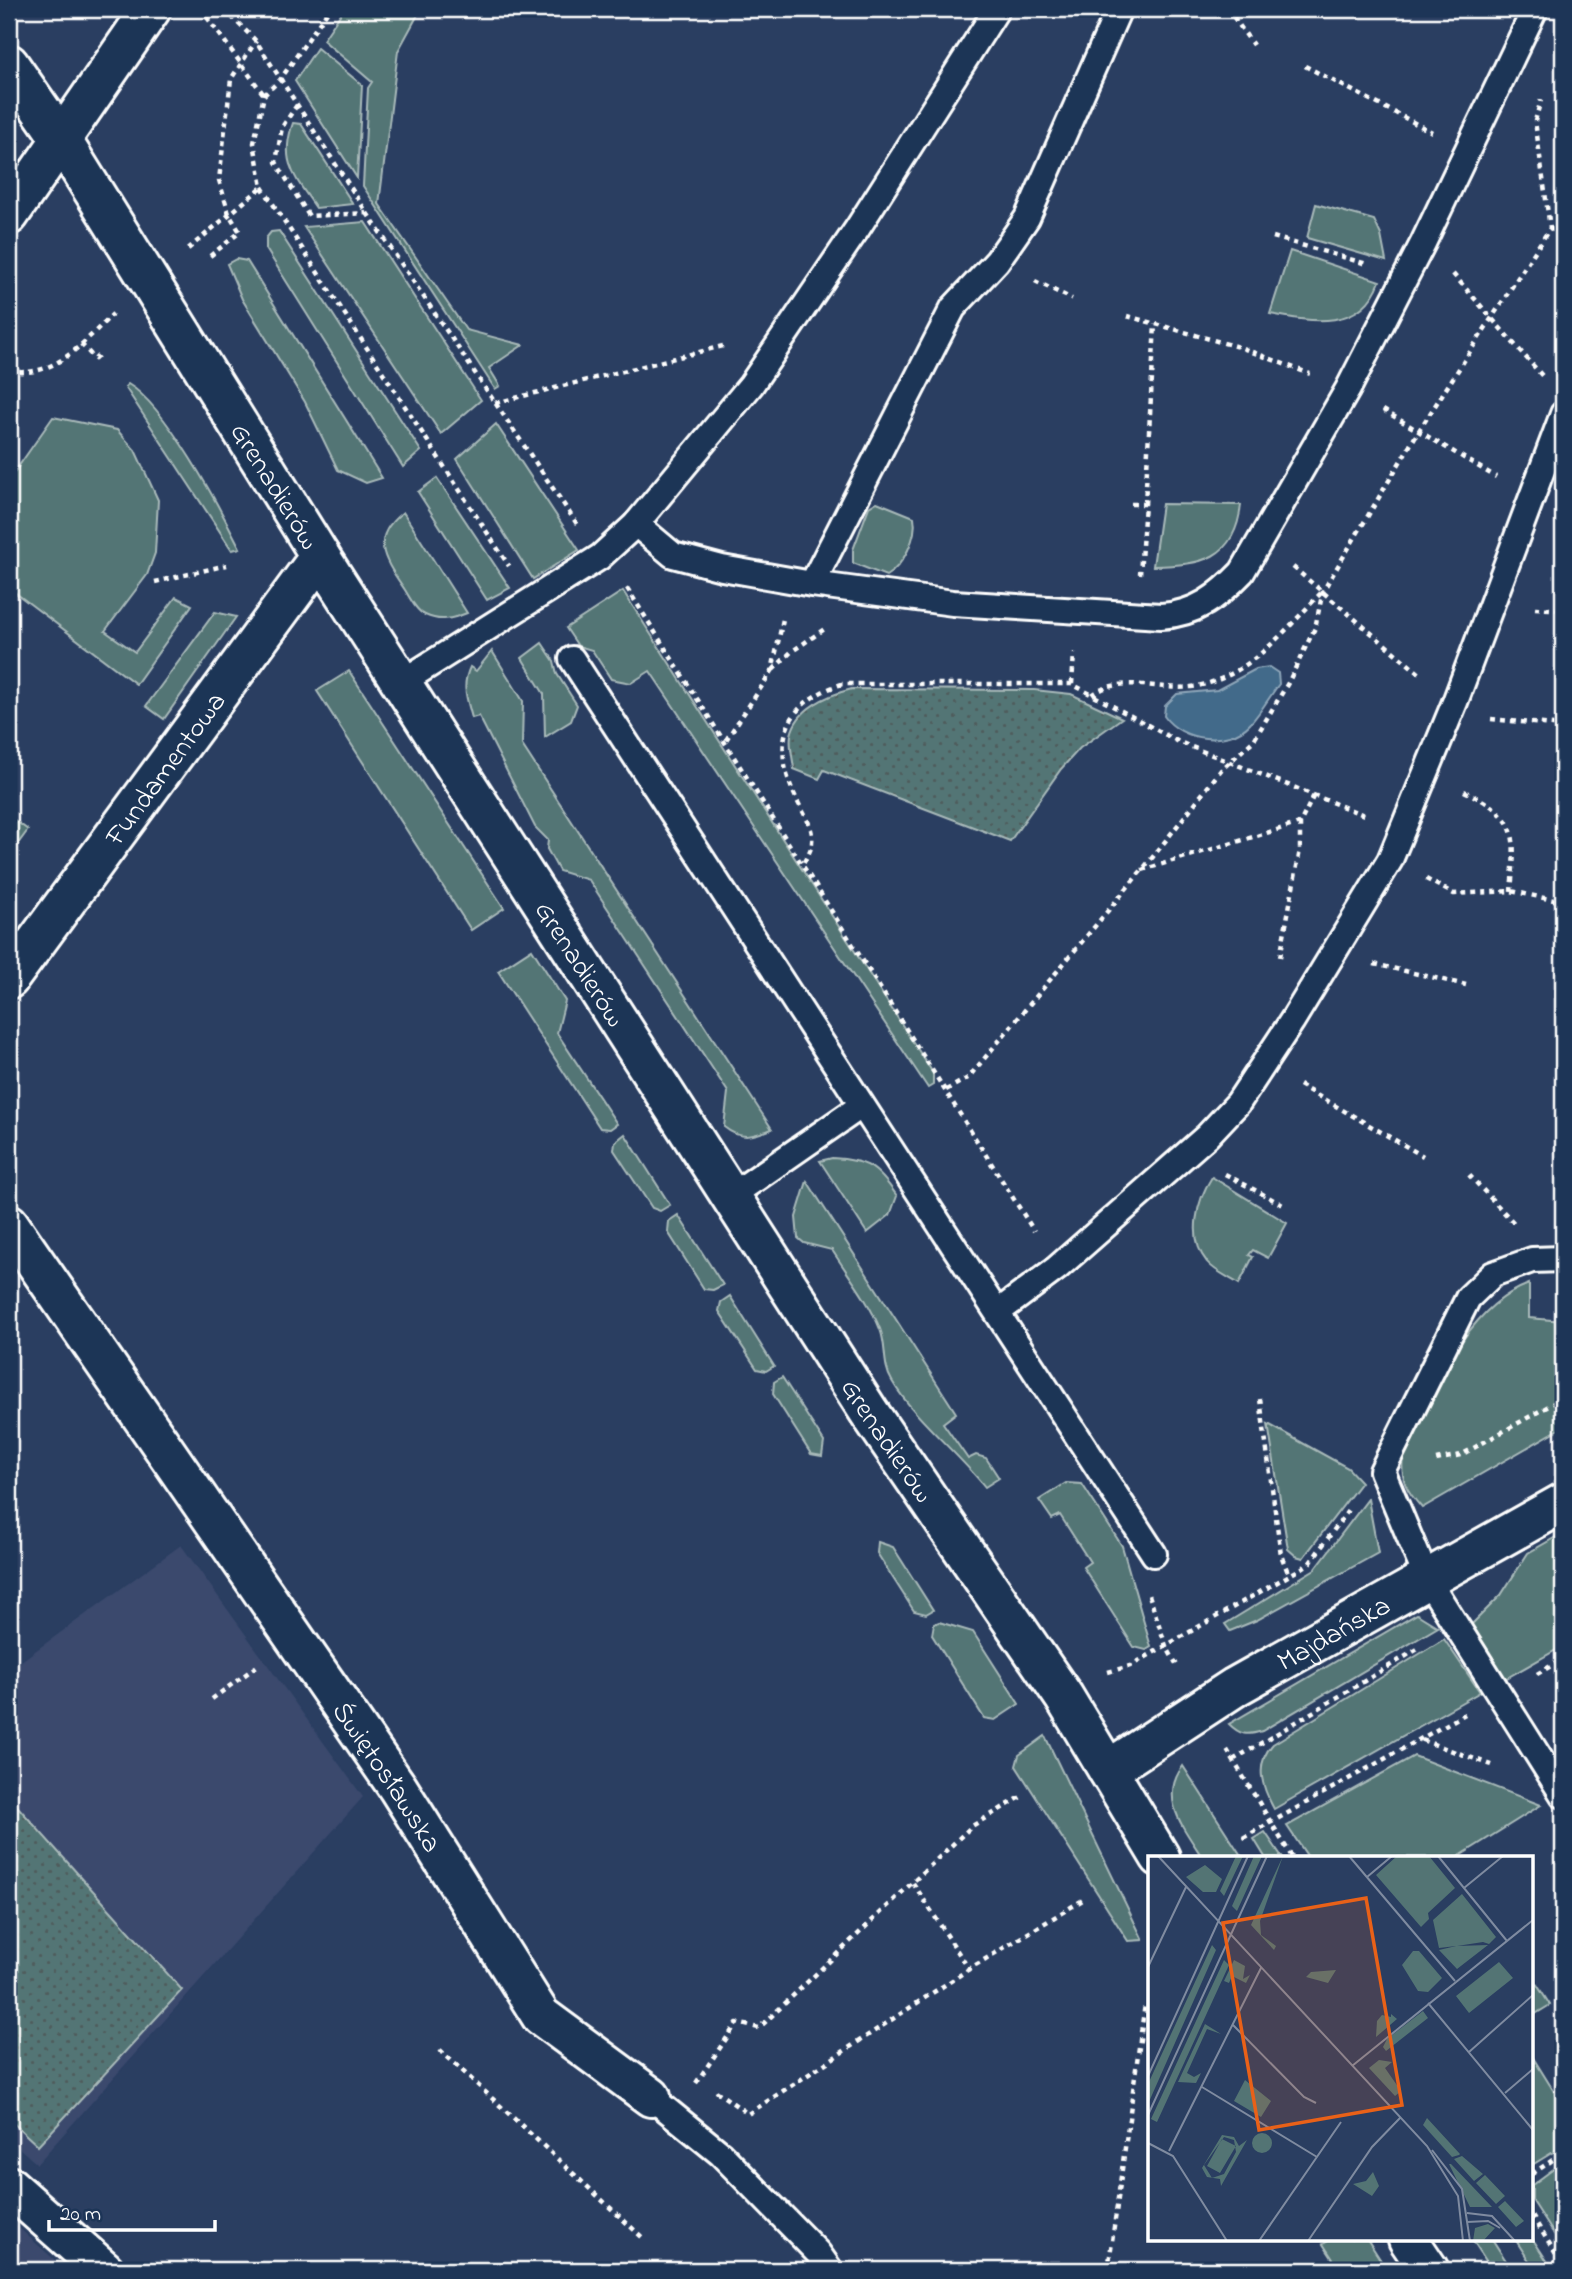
<svg xmlns="http://www.w3.org/2000/svg" width="1572" height="2279" viewBox="0 0 1572 2279" font-family="'Indie Flower',sans-serif">
<style>
.built{fill:#3a496d}
.grass{fill:#537474;stroke:#a9baba;stroke-width:2}
.park{fill:url(#park-dots);stroke:#a9baba;stroke-width:2}
.water{fill:#426b8a;stroke:#8ea6b9;stroke-width:2}
.lines{fill:none;stroke-linecap:round;stroke-linejoin:round}
.lane-casing{stroke:#fff;stroke-width:30}
.street-casing{stroke:#fff;stroke-width:44}
.secondary-casing{stroke:#fff;stroke-width:44}
.path{stroke:#fff;stroke-width:4.5;stroke-dasharray:5 5;stroke-linecap:butt}
.lane{stroke:#1d3557;stroke-width:24}
.street{stroke:#1d3557;stroke-width:38}
.secondary{stroke:#1d3557;stroke-width:38}
.labels{text-anchor:middle;stroke-width:5;stroke-linejoin:round;paint-order:stroke}
.street-label{font-size:28px;fill:#fff;stroke:#1d3557}
.inset-road{fill:none;stroke:#7f8ba0;stroke-width:2}
.view{fill:#e96118;fill-opacity:0.15;stroke:#e96118;stroke-width:3.5}
.inset-edge{fill:none;stroke:#fff;stroke-width:3.5}
</style>
<defs>
<pattern id="park-dots" width="8" height="8" patternUnits="userSpaceOnUse" patternTransform="scale(1.75)"><rect width="8" height="8" fill="#537474"/><path d="M2 2h.1M6 6h.1" fill="none" stroke="#4f5c5c" stroke-width="1.8" stroke-linecap="round"/></pattern>
</defs>
<rect width="100%" height="100%" fill="#2a3e61"/>
<filter id="ink" filterUnits="userSpaceOnUse"><feTurbulence type="fractalNoise" baseFrequency=".0143" numOctaves="2"/><feDisplacementMap in="SourceGraphic" scale="14" xChannelSelector="R" yChannelSelector="G"/><feConvolveMatrix kernelMatrix="1 2 1 2 8 2 1 2 1" color-interpolation-filters="sRGB"/></filter>
<g filter="url(#ink)">
<g class="built">
<polygon points="181,1545 363,1797 37,2164 9,2139 9,1670"/>
<polygon points="9,2219 66,2270 9,2270"/>
</g>
<g class="grass">
<polygon points="344,9 421,9 398,51 379,204 466,330 523,345 489,368 500,386 495,389 363,186 368,88 372,82 323,40"/>
<polygon points="317,48 362,85 357,178 295,81"/>
<path d="M293 123 301 124 353 204 316 208C295 177 279 162 293 123Z"/>
<polygon points="1316,204 1374,220 1381,235 1386,261 1307,238"/>
<polygon points="365,222 481,400 441,434 304,227"/>
<polygon points="279,231 421,451 403,467 266,249 266,238 271,232"/>
<path d="M1290 251 1380 281C1362 331 1312 322 1270 314Z"/>
<polygon points="236,259 247,261 382,478 366,483 338,470 305,402 242,299 227,264"/>
<path d="M128 384C166 406 219 506 240 548L232 550 125 387Z"/>
<polygon points="53,417 117,430 135,450 158,500 155,553 147,575 105,631 135,652 176,597 192,605 136,684 9,588 9,480"/>
<polygon points="496,424 579,550 533,579 457,459"/>
<polygon points="437,478 510,588 487,600 418,492"/>
<path d="M877 502 914 517C918 537 903 566 886 576L853 563V550L869 507Z"/>
<path d="M1162 504 1241 505C1235 560 1201 565 1153 566Z"/>
<path d="M403 512 467 613C452 619 440 622 425 615 416 611 410 598 405 590 385 560 368 539 403 512Z"/>
<polygon points="623,591 933,1073 933,1085 928,1088 650,671 631,683 611,679 592,650 578,646 566,628"/>
<polygon points="215,612 236,617 164,719 146,706"/>
<polygon points="542,643 554,661 557,674 577,705 571,721 545,737 544,694 522,658"/>
<path d="M492 651 523 701 522 745 772 1129C754 1136 741 1141 724 1127L728 1092 589 880 559 871 547 849 548 840 535 827 479 716 472 718C467 699 461 686 470 667L476 671Z"/>
<polygon points="349,671 504,908 471,930 317,691"/>
<polygon points="9,816 28,830 9,856"/>
<polygon points="532,949 565,1001 557,1033 617,1124 610,1129 600,1128 498,971"/>
<polygon points="625,1134 670,1205 660,1211 652,1208 614,1150 615,1142"/>
<path d="M832 1158C868 1160 877 1167 897 1196L890 1215 867 1233 820 1161Z"/>
<path d="M1212 1177 1287 1223 1268 1258 1253 1250 1249 1255 1253 1257 1239 1284C1230 1278 1214 1271 1207 1262 1187 1238 1197 1200 1212 1177Z"/>
<path d="M807 1181 956 1413 943 1423 968 1459 976 1455 986 1458 999 1478 985 1487C957 1452 913 1417 892 1381 882 1365 887 1346 880 1329 869 1301 848 1275 832 1250L804 1243 798 1238 796 1217Z"/>
<polygon points="678,1215 723,1285 713,1290 704,1289 668,1232 669,1221"/>
<path d="M1529 1284V1318L1563 1321V1427L1422 1508C1406 1490 1400 1480 1403 1456 1433 1397 1461 1309 1529 1284Z"/>
<polygon points="730,1296 774,1366 766,1371 757,1369 719,1311 721,1302"/>
<polygon points="782,1377 824,1442 822,1456 811,1454 773,1394 774,1382"/>
<polygon points="1268,1424 1348,1468 1361,1482 1303,1558 1296,1556 1288,1549"/>
<polygon points="1066,1483 1082,1484 1122,1546 1151,1647 1146,1650 1134,1647 1083,1567 1090,1562 1060,1515 1052,1519 1039,1500"/>
<polygon points="1368,1499 1378,1553 1257,1620 1230,1631 1225,1624 1315,1569"/>
<polygon points="1563,1533 1563,1646 1505,1679 1471,1625 1501,1595 1528,1553"/>
<polygon points="878,1542 893,1547 933,1610 926,1614 914,1611 877,1553"/>
<path d="M1417 1614 1438 1627 1262 1731C1247 1736 1240 1735 1229 1724Z"/>
<polygon points="939,1622 973,1632 1019,1704 995,1720 984,1718 932,1635 934,1624"/>
<path d="M1444 1639 1480 1692 1274 1809C1262 1787 1254 1764 1273 1744Z"/>
<polygon points="1045,1736 1143,1940 1128,1941 1016,1766 1019,1755"/>
<polygon points="1414,1756 1541,1805 1458,1857 1308,1857 1287,1826"/>
<path d="M1183 1766 1242 1857H1202C1184 1828 1158 1799 1183 1766Z"/>
<polygon points="1265,1832 1282,1857 1265,1857 1254,1839"/>
<polygon points="1532,1977 1550,2005 1532,2016"/>
<polygon points="1532,2056 1563,2106 1563,2146 1532,2165"/>
<polygon points="1563,2162 1563,2248 1532,2200 1532,2185"/>
<polygon points="1532,2238 1553,2270 1535,2270 1515,2239"/>
<polygon points="1332,2239 1367,2239 1387,2270 1340,2270 1323,2244"/>
<polygon points="1472,2239 1492,2239 1512,2270 1492,2270"/>
</g>
<g class="park">
<path d="M852 689 1034 690 1071 694 1122 718 1080 748 1061 769 1010 841 824 770 819 779 794 769C793 759 789 745 791 735 797 708 828 695 852 689Z"/>
<polygon points="9,1797 182,1990 38,2146 9,2119"/>
</g>
<path class="water" d="M1269 667 1278 673 1279 684C1270 696 1261 712 1250 724 1228 747 1181 741 1164 716L1165 706 1177 694 1217 690 1256 669Z"/>
<g class="lines">
<defs>
<g id="lane">
<path d="M636 524 673 555 722 568 812 584 953 603 1161 616C1196 614 1219 596 1242 572L1348 389 1423 243 1535 9"/>
<polyline points="812,584 953,308 997,261 1027,218 1119,9"/>
<polyline points="572,659 1154,1554"/>
<polyline points="402,682 600,557 636,524 751,385 857,229 997,9"/>
<polyline points="731,1196 861,1106"/>
<polyline points="1563,1259 1532,1260 1493,1274 1468,1298 1382,1471 1427,1579 1563,1795"/>
<polyline points="998,1312 1057,1268 1207,1136 1238,1103 1292,1021 1390,860 1455,702 1563,414"/>
<polyline points="651,2097 721,2154 818,2253 830,2270"/>
</g>
<g id="street">
<path id="s1" d="M9 979 320 556"/>
<path id="s2" d="M9 1224 398 1788 541 2016 651 2097"/>
<path id="s3" d="M1108 1770 1235 1687 1563 1503"/>
<polyline points="9,2186 104,2270"/>
</g>
<g id="secondary">
<path id="s4" d="M9 64 61 139 320 556 869 1412 1064 1697 1160 1857"/>
<polyline points="9,215 151,9"/>
<polyline points="1408,2239 1429,2270"/>
</g>
</defs>
<use href="#lane" class="lane-casing"/>
<use href="#street" class="street-casing"/>
<use href="#secondary" class="secondary-casing"/>
<g class="path">
<polyline points="201,9 264,95"/>
<polyline points="1228,9 1253,45"/>
<polyline points="231,16 256,41 367,213 577,524"/>
<polyline points="1305,66 1432,132"/>
<polyline points="297,105 282,127 276,162 309,216 366,213"/>
<polyline points="262,187 509,566"/>
<polyline points="1550,228 1563,236"/>
<polyline points="1273,237 1367,264"/>
<polyline points="188,249 262,187 254,143 264,95 280,80 329,9"/>
<polyline points="210,256 240,232 229,214 219,180 231,79 256,41"/>
<polyline points="1453,274 1544,378"/>
<polyline points="1035,281 1072,299"/>
<polyline points="1127,316 1242,348 1310,374"/>
<polyline points="81,344 95,359 101,353"/>
<path d="M9 371C55 379 82 343 113 314"/>
<polyline points="495,403 727,345"/>
<polyline points="1383,410 1496,477"/>
<polyline points="9,418 18,426"/>
<polyline points="1131,504 1145,504 1140,574"/>
<polyline points="1145,504 1155,324"/>
<polyline points="1293,567 1420,674"/>
<polyline points="155,582 227,565"/>
<polyline points="627,588 1034,1231"/>
<polyline points="1535,608 1563,610"/>
<polyline points="773,670 791,652 826,628"/>
<polyline points="1072,684 1074,653"/>
<path d="M1092 695C1121 674 1157 691 1191 687 1247 680 1286 629 1323 591"/>
<polyline points="1491,719 1563,726"/>
<polyline points="726,740 772,671 783,619"/>
<path d="M1464 791C1520 817 1516 834 1511 891"/>
<path d="M804 862C807 856 812 849 812 842 814 826 802 812 796 798 770 744 784 702 842 684H1072L1179 742 1364 815"/>
<polyline points="1142,870 1300,823 1314,795"/>
<polyline points="1426,879 1454,894 1511,891 1563,902"/>
<polyline points="1280,957 1300,850 1300,823"/>
<polyline points="1374,964 1466,985"/>
<polyline points="1299,1085 1423,1156"/>
<polyline points="946,1090 968,1078 1152,858 1221,770 1254,740 1288,683 1315,628 1323,591 1418,432 1550,228 1535,121 1541,100"/>
<polyline points="1225,1174 1283,1205"/>
<polyline points="1469,1175 1514,1223"/>
<polyline points="1260,1399 1281,1555 1289,1575"/>
<polyline points="1436,1460 1461,1455 1563,1398"/>
<polyline points="1149,1595 1166,1646 1178,1667"/>
<polyline points="1108,1672 1130,1666 1309,1564 1350,1508"/>
<polyline points="1537,1674 1563,1659"/>
<polyline points="212,1699 257,1666"/>
<polyline points="1422,1740 1492,1765"/>
<polyline points="1227,1750 1292,1857"/>
<polyline points="1233,1760 1421,1647"/>
<polyline points="1243,1838 1465,1714"/>
<polyline points="913,1883 969,1969 1086,1898"/>
<polyline points="440,2050 644,2239"/>
<polyline points="696,2083 737,2023 759,2028 972,1826 1021,1797"/>
<polyline points="716,2091 748,2114 969,1969"/>
<polyline points="1532,2174 1563,2153"/>
<polyline points="1532,2216 1563,2265"/>
<polyline points="1108,2270 1145,2004"/>
</g>
<use href="#lane" class="lane"/>
<use href="#street" class="street"/>
<use href="#secondary" class="secondary"/>
</g>
</g>
<g class="labels">
<g class="street-label">
<text dy="10" stroke="none"><textPath href="#s4" startOffset="499">Grenadierów</textPath></text>
<text dy="10" stroke="none"><textPath href="#s1" startOffset="262">Fundamentowa</textPath></text>
<text dy="10" stroke="none"><textPath href="#s4" startOffset="1066">Grenadierów</textPath></text>
<text dy="10" stroke="none"><textPath href="#s4" startOffset="1633">Grenadierów</textPath></text>
<text dy="10" stroke="none"><textPath href="#s3" startOffset="264">Majdańska</textPath></text>
<text dy="10" stroke="none"><textPath href="#s2" startOffset="670">Świętosławska</textPath></text>
</g>
</g>
<g transform="translate(1148 1856)">
<rect width="385" height="385" fill="#2a3e61"/>
<path d="M88 0H95L76 40 72 35ZM106 0H114L89 55 84 50ZM135 0 112 65 113 79 128 90 126 94 103 69ZM249 0H281L307 32 280 57 281 63 273 71 228 19ZM314 38 348 81 341 88 335 86 309 90 340 89 309 113 291 94 308 90 291 92 285 64ZM64 89 68 94 0 248V228ZM265 95H271L294 122 280 136 270 135 254 109ZM76 104 81 109 9 266 3 263ZM86 104 97 110 95 123 102 119 98 127 84 120 81 127 76 125ZM351 106 365 122 321 157 308 140ZM275 155 280 162 238 195 235 191 239 183ZM243 158 249 163 228 181 229 165 234 159 243 161ZM57 168 73 178 59 173 39 217 46 221 53 217 48 227 30 226ZM231 204 244 206 237 212 253 235 247 240 221 212ZM279 262 312 298 311 299 304 301 275 269ZM104 287a10 10 0 1 1 20 0a10 10 0 1 1-20 0ZM74 279 86 281 91 290 99 284 73 330 72 323 59 321 54 312ZM76 281 86 284 88 296 76 318 64 322 56 309ZM74 283 88 290 72 317 59 310ZM314 300 335 318 326 325 306 303ZM301 308H303L344 351H322ZM337 319 357 340 348 348 328 327ZM357 345 376 365 368 371 350 351ZM340 368 347 372 335 385H325L327 372Z" fill="#537474" fill-rule="evenodd"/>
<path d="M57 9 74 23 68 36H55L38 21ZM188 114 180 127 158 121 163 116ZM97 224 123 245 113 261 86 245ZM225 316 231 330 224 340 205 328 218 325Z" fill="#537474"/>
<path class="inset-road" d="M10 0 279 290 310 340 315 385M201 0 307 125M290 0 359 85M219 21 244 0M316 32 355 0M0 111 38 31M280 147 385 274M85 169 156 241 168 247M321 196 385 139M204 210 385 64M0 220 100 0M54 231 169 301M357 237 385 213M0 259 119 0M0 287 25 300 79 385M284 294 314 333 322 385M21 295 113 112M319 357 344 360 367 385M319 366 340 365 352 372M111 385 193 266M160 385 224 291 252 262"/>
<path class="view" d="M218 42 254 249 111 274 75 67Z"/>
<rect width="385" height="385" class="inset-edge"/>
</g>
<rect width="1572" height="2279" fill="none" stroke="#1d3557" stroke-width="35"/>
<rect x="18" y="18" width="1537" height="2244" fill="none" stroke="#fff" stroke-width="2.5" filter="url(#ink)"/>
<path d="M49 2220v10h166v-10" fill="none" stroke="#ffffff" stroke-width="3.5"/>
<text x="60" y="2220" font-size="21" fill="#ffffff" stroke="#1d3557" stroke-width="5" paint-order="stroke">20 m</text>
</svg>
